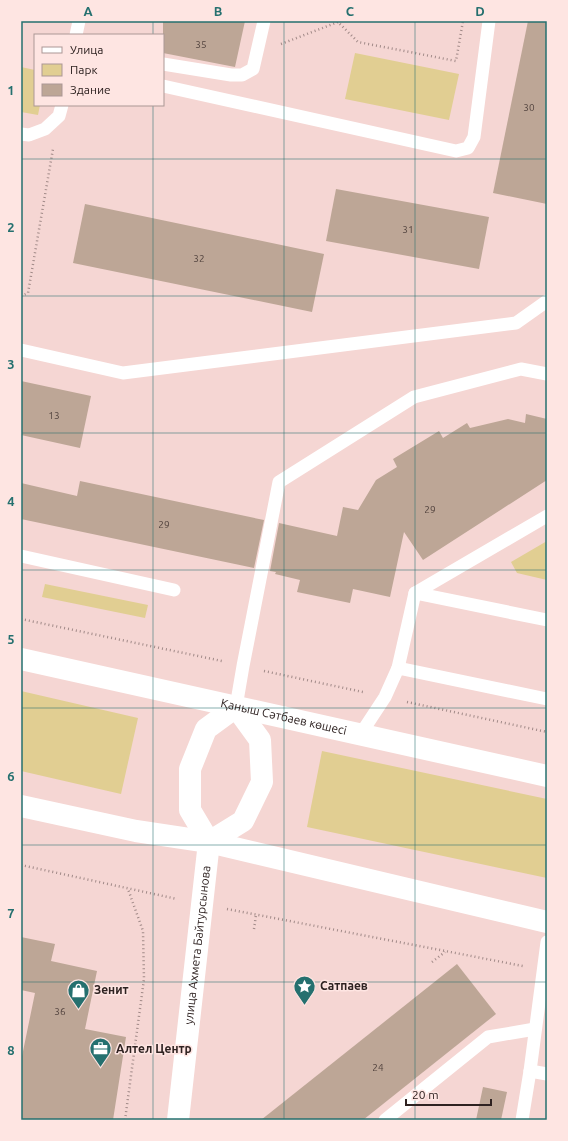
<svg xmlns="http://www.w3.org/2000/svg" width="568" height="1141" viewBox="0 0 568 1141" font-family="Ubuntu,sans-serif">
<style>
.green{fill:#e1ce92}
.building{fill:#bda696}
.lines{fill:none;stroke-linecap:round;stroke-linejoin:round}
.path{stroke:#a18a88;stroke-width:2.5;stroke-dasharray:1 3;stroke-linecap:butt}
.service{stroke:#fff;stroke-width:13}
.tertiary{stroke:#fff;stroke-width:22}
.primary{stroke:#fff;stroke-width:22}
.grid{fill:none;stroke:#25706f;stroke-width:1;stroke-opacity:0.55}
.labels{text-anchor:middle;stroke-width:3;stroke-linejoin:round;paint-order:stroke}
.number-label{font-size:10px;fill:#52433e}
.street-label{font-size:12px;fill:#2e2221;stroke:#fee5e2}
.poi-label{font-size:12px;font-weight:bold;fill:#2e2221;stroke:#fee5e2;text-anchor:start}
.neatline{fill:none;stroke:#25706f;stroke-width:1.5}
.grid-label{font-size:13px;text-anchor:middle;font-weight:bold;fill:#25706f}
</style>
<rect width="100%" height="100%" fill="#f5d6d3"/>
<g class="green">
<polygon points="355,53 459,74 449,120 345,99"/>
<polygon points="21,67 35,70 35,105 40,105 38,115 21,112"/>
<polygon points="547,541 547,580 517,573 511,562"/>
<polygon points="45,584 148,605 145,618 42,597"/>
<polygon points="21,691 138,718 121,794 21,771"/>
<polygon points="322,751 547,799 547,878 307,827"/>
</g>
<g class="building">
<polygon points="163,21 245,21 235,67 163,53"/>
<polygon points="528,21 547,21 547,204 493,193"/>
<polygon points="336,189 489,217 479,269 326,241"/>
<polygon points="85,204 324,254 312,312 73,263"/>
<polygon points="21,381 91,396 80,448 21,435"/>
<polygon points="526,414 547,419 547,480 423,560 404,532 390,597 353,589 350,603 297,592 300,580 275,574 276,572 270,571 279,523 337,536 343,507 358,510 376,480 397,467 393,459 439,431 443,438 467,423 470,428 508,419 525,423"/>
<polygon points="80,481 264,520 254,568 21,519 21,483 77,496"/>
<polygon points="21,937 55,944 51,961 97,971 85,1029 126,1037 113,1120 21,1120 21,1061 35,993 21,990"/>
<polygon points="457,964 496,1014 363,1120 261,1120"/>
<polygon points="483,1087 507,1092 501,1120 476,1120"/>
</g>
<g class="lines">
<g class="path">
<polyline points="337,21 358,42 456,61 463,21"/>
<polyline points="281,44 338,22"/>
<polyline points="21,296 28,293 53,149"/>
<polyline points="21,619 222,661"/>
<polyline points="264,671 363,692"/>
<polyline points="407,702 547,732"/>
<polyline points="21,865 177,899"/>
<polyline points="227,909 523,966"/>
<polyline points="254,929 256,915"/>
<polyline points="432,962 445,952"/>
<polyline points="125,1120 144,979 143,931 128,889"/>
</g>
<g class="service">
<polyline points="76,35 79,21"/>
<polyline points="163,64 231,75 242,75 253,69 264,21"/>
<polyline points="163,86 456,151 468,148 474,137 489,21"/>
<polyline points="21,134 29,135 45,129 59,116 62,105"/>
<polyline points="21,350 123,373 516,323 547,301"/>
<polyline points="21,556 174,590"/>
<polyline points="415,593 547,620"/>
<polyline points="398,668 415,593 547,516"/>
<polyline points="236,707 243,666 279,482 414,397 521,369 547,374"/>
<polyline points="360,735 385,697 398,668 547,699"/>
<polyline points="530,1071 547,1074"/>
<polyline points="385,1120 488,1037 535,1029"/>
<polyline points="522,1120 530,1071 547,942"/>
</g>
<g class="tertiary">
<polygon points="236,707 260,740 262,782 243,821 209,842 190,810 190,769 206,729"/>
<path id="s1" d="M178 1120 209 842"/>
</g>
<g class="primary">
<path id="s2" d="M21 659C197 697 372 737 547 776"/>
<polyline points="21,806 136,831 209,842 547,922"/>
</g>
</g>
<path class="grid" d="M153 21V35M284 21V1120M415 21V1120M153 105V1120M21 159H547M21 296H547M21 433H547M21 570H547M21 708H547M21 845H547M21 982H547"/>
<defs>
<symbol id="sight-pin" viewBox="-11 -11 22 30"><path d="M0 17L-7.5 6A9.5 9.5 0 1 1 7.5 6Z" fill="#25706f" stroke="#fee5e2"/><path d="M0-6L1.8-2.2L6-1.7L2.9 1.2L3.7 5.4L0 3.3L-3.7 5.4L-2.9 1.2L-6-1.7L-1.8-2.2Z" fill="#fff"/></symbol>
<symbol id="shop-pin" viewBox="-11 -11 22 30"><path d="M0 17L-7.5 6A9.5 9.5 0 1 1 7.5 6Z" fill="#25706f" stroke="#fee5e2"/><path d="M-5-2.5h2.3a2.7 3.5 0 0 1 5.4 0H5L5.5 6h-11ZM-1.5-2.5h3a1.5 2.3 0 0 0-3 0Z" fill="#fff"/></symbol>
<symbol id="office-pin" viewBox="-11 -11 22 30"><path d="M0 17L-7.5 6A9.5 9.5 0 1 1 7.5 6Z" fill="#25706f" stroke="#fee5e2"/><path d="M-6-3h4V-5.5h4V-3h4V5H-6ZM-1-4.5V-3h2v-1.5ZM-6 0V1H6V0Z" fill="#fff"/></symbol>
</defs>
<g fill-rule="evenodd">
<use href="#sight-pin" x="292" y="974" width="25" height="34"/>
<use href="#shop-pin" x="66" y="978" width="25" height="34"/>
<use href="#office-pin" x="88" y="1036" width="25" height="34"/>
</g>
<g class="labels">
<g class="number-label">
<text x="201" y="48">35</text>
<text x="529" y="111">30</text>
<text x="408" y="233">31</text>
<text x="199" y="262">32</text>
<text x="54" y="419">13</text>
<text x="430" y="513">29</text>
<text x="164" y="528">29</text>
<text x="60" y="1015">36</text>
<text x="378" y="1071">24</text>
</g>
<g class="street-label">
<text dy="4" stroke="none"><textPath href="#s2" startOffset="269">Қаныш Сәтбаев көшесі</textPath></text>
<text dy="4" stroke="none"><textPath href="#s1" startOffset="176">улица Ахмета Байтурсынова</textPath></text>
</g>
<g class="poi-label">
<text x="320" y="990">Сатпаев</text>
<text x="94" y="994">Зенит</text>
<text x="116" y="1053">Алтел Центр</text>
</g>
</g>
<rect width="568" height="1141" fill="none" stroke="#fee5e2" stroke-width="44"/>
<rect x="34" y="34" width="130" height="72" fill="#fee5e2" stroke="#ab9795"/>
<rect x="42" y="47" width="20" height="6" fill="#ffffff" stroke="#ab9795"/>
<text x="70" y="54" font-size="12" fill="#2e2221">Улица</text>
<rect x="42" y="64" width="20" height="12" fill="#e1ce92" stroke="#ab9795"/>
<text x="70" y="74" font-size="12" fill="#2e2221">Парк</text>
<rect x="42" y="84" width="20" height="12" fill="#bda696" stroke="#ab9795"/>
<text x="70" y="94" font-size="12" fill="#2e2221">Здание</text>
<path d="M406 1099v6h85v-6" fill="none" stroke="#2e2221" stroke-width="2"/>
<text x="412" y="1099" font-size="12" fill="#2e2221" stroke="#fee5e2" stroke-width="3" paint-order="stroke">20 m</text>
<rect x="22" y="22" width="524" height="1097" class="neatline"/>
<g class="grid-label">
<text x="88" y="16">A</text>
<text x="218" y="16">B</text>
<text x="350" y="16">C</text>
<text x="480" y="16">D</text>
<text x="11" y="95">1</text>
<text x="11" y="232">2</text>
<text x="11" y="369">3</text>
<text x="11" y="506">4</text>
<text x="11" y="644">5</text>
<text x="11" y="781">6</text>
<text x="11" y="918">7</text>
<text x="11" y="1055">8</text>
</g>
</svg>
